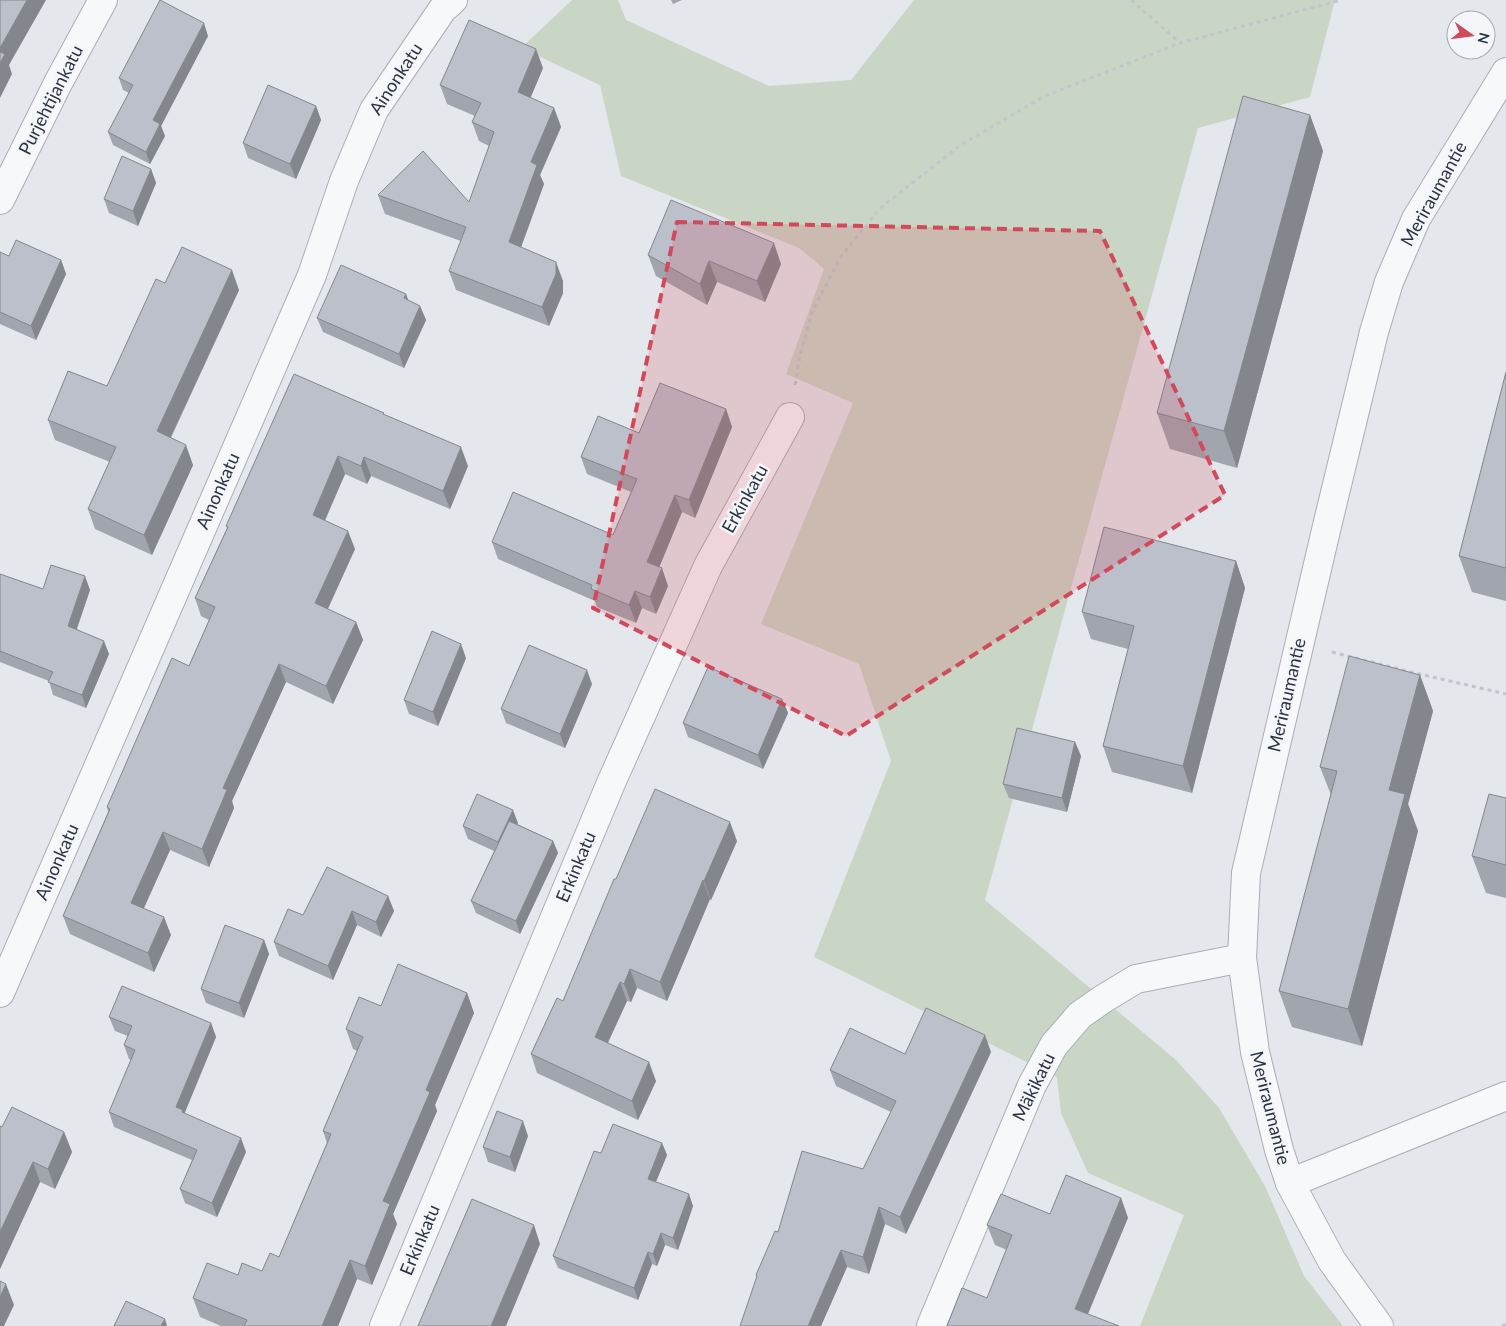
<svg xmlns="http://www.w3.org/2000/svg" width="1506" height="1326" viewBox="0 0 1506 1326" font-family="Lato,sans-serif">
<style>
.green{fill:#c9d6c5}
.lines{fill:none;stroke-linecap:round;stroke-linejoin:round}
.minor-casing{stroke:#a9aeb7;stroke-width:30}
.path{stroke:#c2c5cb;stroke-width:3;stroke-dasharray:4 4;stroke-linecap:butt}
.minor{stroke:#f7f8fa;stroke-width:28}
.wall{fill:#a1a5ae}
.shaded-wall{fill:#83868d}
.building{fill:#bbc0ca;stroke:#83868d}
.marked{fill:#d1495b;fill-opacity:0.2;stroke:#d1495b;stroke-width:4;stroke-dasharray:10 6;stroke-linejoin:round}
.labels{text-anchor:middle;stroke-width:5;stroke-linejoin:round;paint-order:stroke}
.street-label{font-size:18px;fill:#2b3445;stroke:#f4f6f9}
</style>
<rect width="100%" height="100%" fill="#e4e7ec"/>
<polygon class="green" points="572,0 618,0 626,20 769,86 851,80 914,0 1335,0 1310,97 1198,128 985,900 1176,1060 1219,1108 1265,1186 1304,1276 1343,1326 1140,1326 1184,1215 1088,1173 1061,1113 1057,1077 814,957 891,761 859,664 761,624 853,403 786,374 824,269 799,248 621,176 600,85 521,48"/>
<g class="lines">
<defs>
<g id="minor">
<polyline points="0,200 58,83 103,0"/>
<polyline points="0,993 312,275 344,181 374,110 442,10 453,0"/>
<polyline points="1290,1183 1506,1096"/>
<polyline points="384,1326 611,783 708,566 790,417"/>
<polyline points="931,1326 1032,1085 1054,1045 1080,1015 1103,999 1136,979 1242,958"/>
<polyline points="1379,1326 1332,1261 1290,1183 1279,1150 1255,1052 1242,958 1246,873 1327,526 1374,332 1389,282 1416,219 1506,72"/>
</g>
</defs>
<use href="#minor" class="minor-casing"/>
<g class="path">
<polyline points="1131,0 1180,43"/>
<polyline points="795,385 800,356 812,312 840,258 879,209 962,144 1045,96 1180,43 1341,0"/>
<polyline points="1332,652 1415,673 1506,694"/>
<polyline points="1502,1326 1506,1324"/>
</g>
<use href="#minor" class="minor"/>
</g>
<g class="wall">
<polygon points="671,0 682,0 673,4"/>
<polygon points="208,36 161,126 165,136 150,164 113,145 108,132 129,93 123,90 119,78"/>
<polygon points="543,68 530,98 554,108 561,127 540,175 544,184 521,247 563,281 563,293 549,326 456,290 449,271 461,241 385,214 378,195 469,202 489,146 479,141 472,122 475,116 447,104 440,85"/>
<polygon points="316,106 321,120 296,179 248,158 243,143"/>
<polygon points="1310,115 1323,151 1237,468 1170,449 1157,413"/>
<polygon points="151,169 156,183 138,226 109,213 104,199"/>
<polygon points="0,252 9,256 61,260 66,274 36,340 0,324"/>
<polygon points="648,255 781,264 765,302 717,282 707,305 656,276"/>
<polygon points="165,283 239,290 171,438 193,465 152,555 95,529 88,509 110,462 55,440 48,420 107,386"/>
<polygon points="406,294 408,300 420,306 426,320 404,368 323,332 317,318"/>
<polygon points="1506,372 1506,601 1472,592 1459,556"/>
<polygon points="726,409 732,427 695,518 682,512 659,567 668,586 656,614 642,608 636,623 597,607 595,601 498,559 492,542 613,535 631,492 587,474 581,457 639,433"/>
<polygon points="384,415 468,466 450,509 371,476 367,484 345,474 325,521 355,549 328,609 356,622 363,640 333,704 286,682 232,801 234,808 209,867 170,850 144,908 171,935 154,972 70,934 63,916 108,812 107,807 189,666 209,620 201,616 195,598 227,528 226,526"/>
<polygon points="1236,561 1245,588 1192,793 1112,772 1103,746 1128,649 1091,639 1082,612"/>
<polygon points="0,574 43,589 90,590 77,629 109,654 86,708 53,695 49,681 0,662"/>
<polygon points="466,658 438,726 409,714 404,700"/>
<polygon points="1420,675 1433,711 1408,804 1418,831 1362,1046 1292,1027 1279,991 1331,795 1320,767"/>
<polygon points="592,684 565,748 506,723 501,709"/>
<polygon points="782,699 788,713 763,769 688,737 683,723"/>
<polygon points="1075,742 1081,756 1067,812 1009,798 1003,784"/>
<polygon points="1506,798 1506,898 1486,893 1472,856"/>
<polygon points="518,823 517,824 553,841 558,853 520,934 476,913 471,901 494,851 468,839 463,826"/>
<polygon points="737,841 711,900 710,899 667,1001 637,988 631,1002 627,1001 608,1043 656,1081 638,1120 537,1073 531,1054 563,1001 616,879"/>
<polygon points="388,896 394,911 381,937 357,925 333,980 279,956 274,942 303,915"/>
<polygon points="264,940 269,954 244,1018 206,1003 201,989"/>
<polygon points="467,993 474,1013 435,1105 437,1111 393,1214 397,1224 372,1285 357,1279 338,1326 221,1326 200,1317 193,1298 238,1275 262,1271 279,1257 327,1143 323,1131 357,1051 353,1049 346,1029 381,1006"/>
<polygon points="109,1017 211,1023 216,1037 184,1114 246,1152 217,1217 185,1203 180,1189 192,1160 114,1127 109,1112 131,1060 129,1059 124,1045 128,1036 115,1031"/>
<polygon points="991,1052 906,1234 885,1224 869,1274 847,1267 821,1326 740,1326 757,1278 756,1275 778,1232 863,1169 891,1112 836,1086 830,1070 905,1054"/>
<polygon points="0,1126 2,1127 64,1132 72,1152 55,1189 40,1182 0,1269"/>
<polygon points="528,1136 515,1172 488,1162 483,1147"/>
<polygon points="662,1143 667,1155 656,1182 693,1206 678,1250 665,1245 657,1266 652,1264 638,1300 558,1268 553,1256 601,1153"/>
<polygon points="1121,1198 1128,1218 1007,1250 995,1245 987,1225 1050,1214"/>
</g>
<g class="shaded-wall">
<polygon points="27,0 46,0 9,65 12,74 0,98 0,48"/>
<polygon points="204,23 208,36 161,126 165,136 150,164 146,152 153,120"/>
<polygon points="536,49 543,68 525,111 518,92"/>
<polygon points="316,106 321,120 296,179 290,164"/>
<polygon points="554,108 561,127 540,175 544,184 516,261 509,242 531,162"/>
<polygon points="1310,115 1323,151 1237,468 1224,431"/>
<polygon points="151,169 156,183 138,226 133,211"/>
<polygon points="774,243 781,264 765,302 757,281"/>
<polygon points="61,260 66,274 36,340 31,326"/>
<polygon points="709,261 717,282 707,305 700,284"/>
<polygon points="556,262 563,281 563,293 549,326 542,307"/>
<polygon points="232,270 239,290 164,451 157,431"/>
<polygon points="406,294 411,308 404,298"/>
<polygon points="420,306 426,320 404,368 399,354"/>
<polygon points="726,409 732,427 695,518 689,500"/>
<polygon points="186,445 193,465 152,555 144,535"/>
<polygon points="461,447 468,466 450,509 443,491"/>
<polygon points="338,456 345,474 319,533 313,515"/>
<polygon points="364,457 371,476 367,484 361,466"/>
<polygon points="675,495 682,512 654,580 647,562"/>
<polygon points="348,531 355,549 322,621 315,603"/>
<polygon points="1236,561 1245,588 1192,793 1183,766"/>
<polygon points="662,568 668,586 656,614 650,597"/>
<polygon points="85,576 90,590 73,639 68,626"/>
<polygon points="635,591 642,608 636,623 629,605"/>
<polygon points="356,622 363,640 333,704 326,686"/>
<polygon points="104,641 109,654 86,708 82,695"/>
<polygon points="461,644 466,658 438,726 433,712"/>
<polygon points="279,664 286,682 232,801 234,808 209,867 202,849 223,788"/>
<polygon points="587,670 592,684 565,748 560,734"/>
<polygon points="1420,675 1433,711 1408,804 1418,831 1362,1046 1348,1009 1389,790"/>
<polygon points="782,699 788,713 763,769 758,755"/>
<polygon points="1075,742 1081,756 1067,812 1062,798"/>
<polygon points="513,810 518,823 502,855 498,842"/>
<polygon points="730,822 737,841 711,900 704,881"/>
<polygon points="163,832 170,850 138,921 131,903"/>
<polygon points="553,841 558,853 520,934 516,921"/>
<polygon points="703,880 710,899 667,1001 660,982"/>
<polygon points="388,896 394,911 381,937 376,922"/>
<polygon points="352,911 357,925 333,980 328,966"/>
<polygon points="164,917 171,935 154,972 148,953"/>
<polygon points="264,940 269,954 244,1018 239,1003"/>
<polygon points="630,969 637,988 631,1002 624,984"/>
<polygon points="620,982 627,1001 602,1055 595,1037"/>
<polygon points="467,993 474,1013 435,1105 437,1111 393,1214 397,1224 372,1285 365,1266 383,1201 426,1090"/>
<polygon points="211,1023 216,1037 183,1117 176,1107"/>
<polygon points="985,1035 991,1052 906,1234 900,1217"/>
<polygon points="649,1062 656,1081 638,1120 632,1101"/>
<polygon points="523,1121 528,1136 515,1172 510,1157"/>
<polygon points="64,1132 72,1152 55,1189 48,1169"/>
<polygon points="241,1138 246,1152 217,1217 212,1203"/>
<polygon points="662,1143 667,1155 652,1191 648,1179"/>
<polygon points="33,1162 40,1182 0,1269 0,1232"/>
<polygon points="689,1194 693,1206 678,1250 673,1238"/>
<polygon points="1121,1198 1128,1218 1083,1326 1075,1309"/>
<polygon points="879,1207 885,1224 869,1274 863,1257"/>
<polygon points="534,1225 540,1244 506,1326 491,1326"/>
<polygon points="661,1233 665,1245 657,1266 653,1254"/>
<polygon points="841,1250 847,1267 821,1326 808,1326"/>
<polygon points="648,1252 652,1264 638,1300 634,1288"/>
<polygon points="350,1260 357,1279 338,1326 322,1326"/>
<polygon points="6,1284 14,1305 4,1326 0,1326 0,1297"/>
<polygon points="165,1319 167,1326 161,1326"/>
</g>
<g class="building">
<polygon points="0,0 27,0 0,48"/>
<polygon points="160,0 204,23 153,120 160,124 146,152 108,132 133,85 119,78"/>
<polygon points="469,20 536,49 518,92 554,108 531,162 537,165 509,242 556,262 556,274 542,307 449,271 466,227 378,195 423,151 469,202 494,132 472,122 481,103 440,85"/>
<polygon points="0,52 5,54 0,63"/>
<polygon points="268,85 316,106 290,164 243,143"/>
<polygon points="1243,96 1310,115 1224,431 1157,413"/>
<polygon points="122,156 151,169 133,211 104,199"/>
<polygon points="671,200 774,243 757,281 709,261 700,284 648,255"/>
<polygon points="16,240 61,260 31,326 0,312 0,252 9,256"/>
<polygon points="182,247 232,270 157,431 186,445 144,535 88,509 116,447 48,420 68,371 107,386 156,279 165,283"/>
<polygon points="341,265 406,294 404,298 420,306 399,354 317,318"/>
<polygon points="1506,372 1506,568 1459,556"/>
<polygon points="294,374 384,413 383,414 461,447 443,491 364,457 361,466 338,456 313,515 348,531 315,603 356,622 326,686 279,664 223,788 227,790 202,849 163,832 131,903 164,917 148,953 63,916 110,809 107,807 172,658 189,666 215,607 195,598 228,527 226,526"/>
<polygon points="660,383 726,409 689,500 675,495 647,562 662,568 650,597 635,591 629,605 591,589 592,585 492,542 513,492 613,535 637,479 581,457 598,416 639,433"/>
<polygon points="1104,527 1236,561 1183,766 1103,746 1134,626 1082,612"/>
<polygon points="51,565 85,576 68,626 104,641 82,695 48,682 53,672 0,651 0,574 43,589"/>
<polygon points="432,631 461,644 433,712 404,700"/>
<polygon points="529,645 587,670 560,734 501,709"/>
<polygon points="1349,656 1420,675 1389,790 1405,794 1348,1009 1279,991 1337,771 1320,767"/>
<polygon points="708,667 782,699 758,755 683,723"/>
<polygon points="1017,728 1075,742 1062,798 1003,784"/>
<polygon points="655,789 730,822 704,881 703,880 660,982 630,969 624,984 620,982 595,1037 649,1062 632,1101 531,1054 557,998 563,1001 614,879 616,879"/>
<polygon points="477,794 513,810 498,842 463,826"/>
<polygon points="1489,794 1506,798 1506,865 1472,856"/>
<polygon points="509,821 553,841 516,921 471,901"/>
<polygon points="327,867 388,896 376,922 352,911 328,966 274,942 288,909 303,915"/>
<polygon points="225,925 264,940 239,1003 201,989"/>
<polygon points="398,964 467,993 426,1090 430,1092 383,1201 390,1204 365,1266 350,1260 322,1326 244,1326 247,1320 193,1298 207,1263 238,1275 242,1263 262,1271 270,1253 279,1257 331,1134 323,1131 363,1037 346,1029 359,997 381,1006"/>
<polygon points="122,986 211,1023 176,1107 183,1110 182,1112 241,1138 212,1203 180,1189 197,1150 109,1112 135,1050 124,1045 132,1026 109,1017"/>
<polygon points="926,1008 985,1035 900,1217 879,1207 863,1257 841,1250 808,1326 740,1326 757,1276 756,1275 775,1231 778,1232 802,1151 863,1169 896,1101 830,1070 850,1028 905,1054"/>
<polygon points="12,1107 64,1132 48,1169 33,1162 0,1232 0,1126 2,1127"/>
<polygon points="497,1111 523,1121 510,1157 483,1147"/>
<polygon points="613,1124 662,1143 648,1179 689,1194 673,1238 661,1233 653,1254 648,1252 634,1288 553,1256 594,1151 601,1153"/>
<polygon points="1066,1175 1121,1198 1075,1309 1119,1326 947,1326 962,1288 987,1298 1012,1235 987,1225 1001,1194 1050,1214"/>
<polygon points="472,1199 534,1225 491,1326 418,1326"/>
<polygon points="0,1281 6,1284 0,1297"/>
<polygon points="126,1301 165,1319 161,1326 114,1326"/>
</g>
<path class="marked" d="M677 222 1100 231 1225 495 846 736 593 608Z"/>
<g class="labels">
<g class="street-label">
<text transform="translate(396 79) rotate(-57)" y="6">Ainonkatu</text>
<text transform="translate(51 100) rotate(-63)" y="6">Purjehtijankatu</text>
<text transform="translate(1434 194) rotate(-61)" y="6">Meriraumantie</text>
<text transform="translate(218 491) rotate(-66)" y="6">Ainonkatu</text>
<text transform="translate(745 499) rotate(-61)" y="6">Erkinkatu</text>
<text transform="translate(1287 695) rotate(-77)" y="6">Meriraumantie</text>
<text transform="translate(57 862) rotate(-66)" y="6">Ainonkatu</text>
<text transform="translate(576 867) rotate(-67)" y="6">Erkinkatu</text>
<text transform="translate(1034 1087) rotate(-64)" y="6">Mäkikatu</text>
<text transform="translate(1270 1108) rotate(76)" y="6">Meriraumantie</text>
<text transform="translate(420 1240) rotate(-67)" y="6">Erkinkatu</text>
</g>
</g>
<g transform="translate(1471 35) rotate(104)"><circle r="24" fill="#f4f6f9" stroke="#a4a8b1"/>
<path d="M0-4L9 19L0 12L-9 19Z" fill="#d1495b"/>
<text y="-8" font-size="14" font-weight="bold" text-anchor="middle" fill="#2b3445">N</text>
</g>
</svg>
